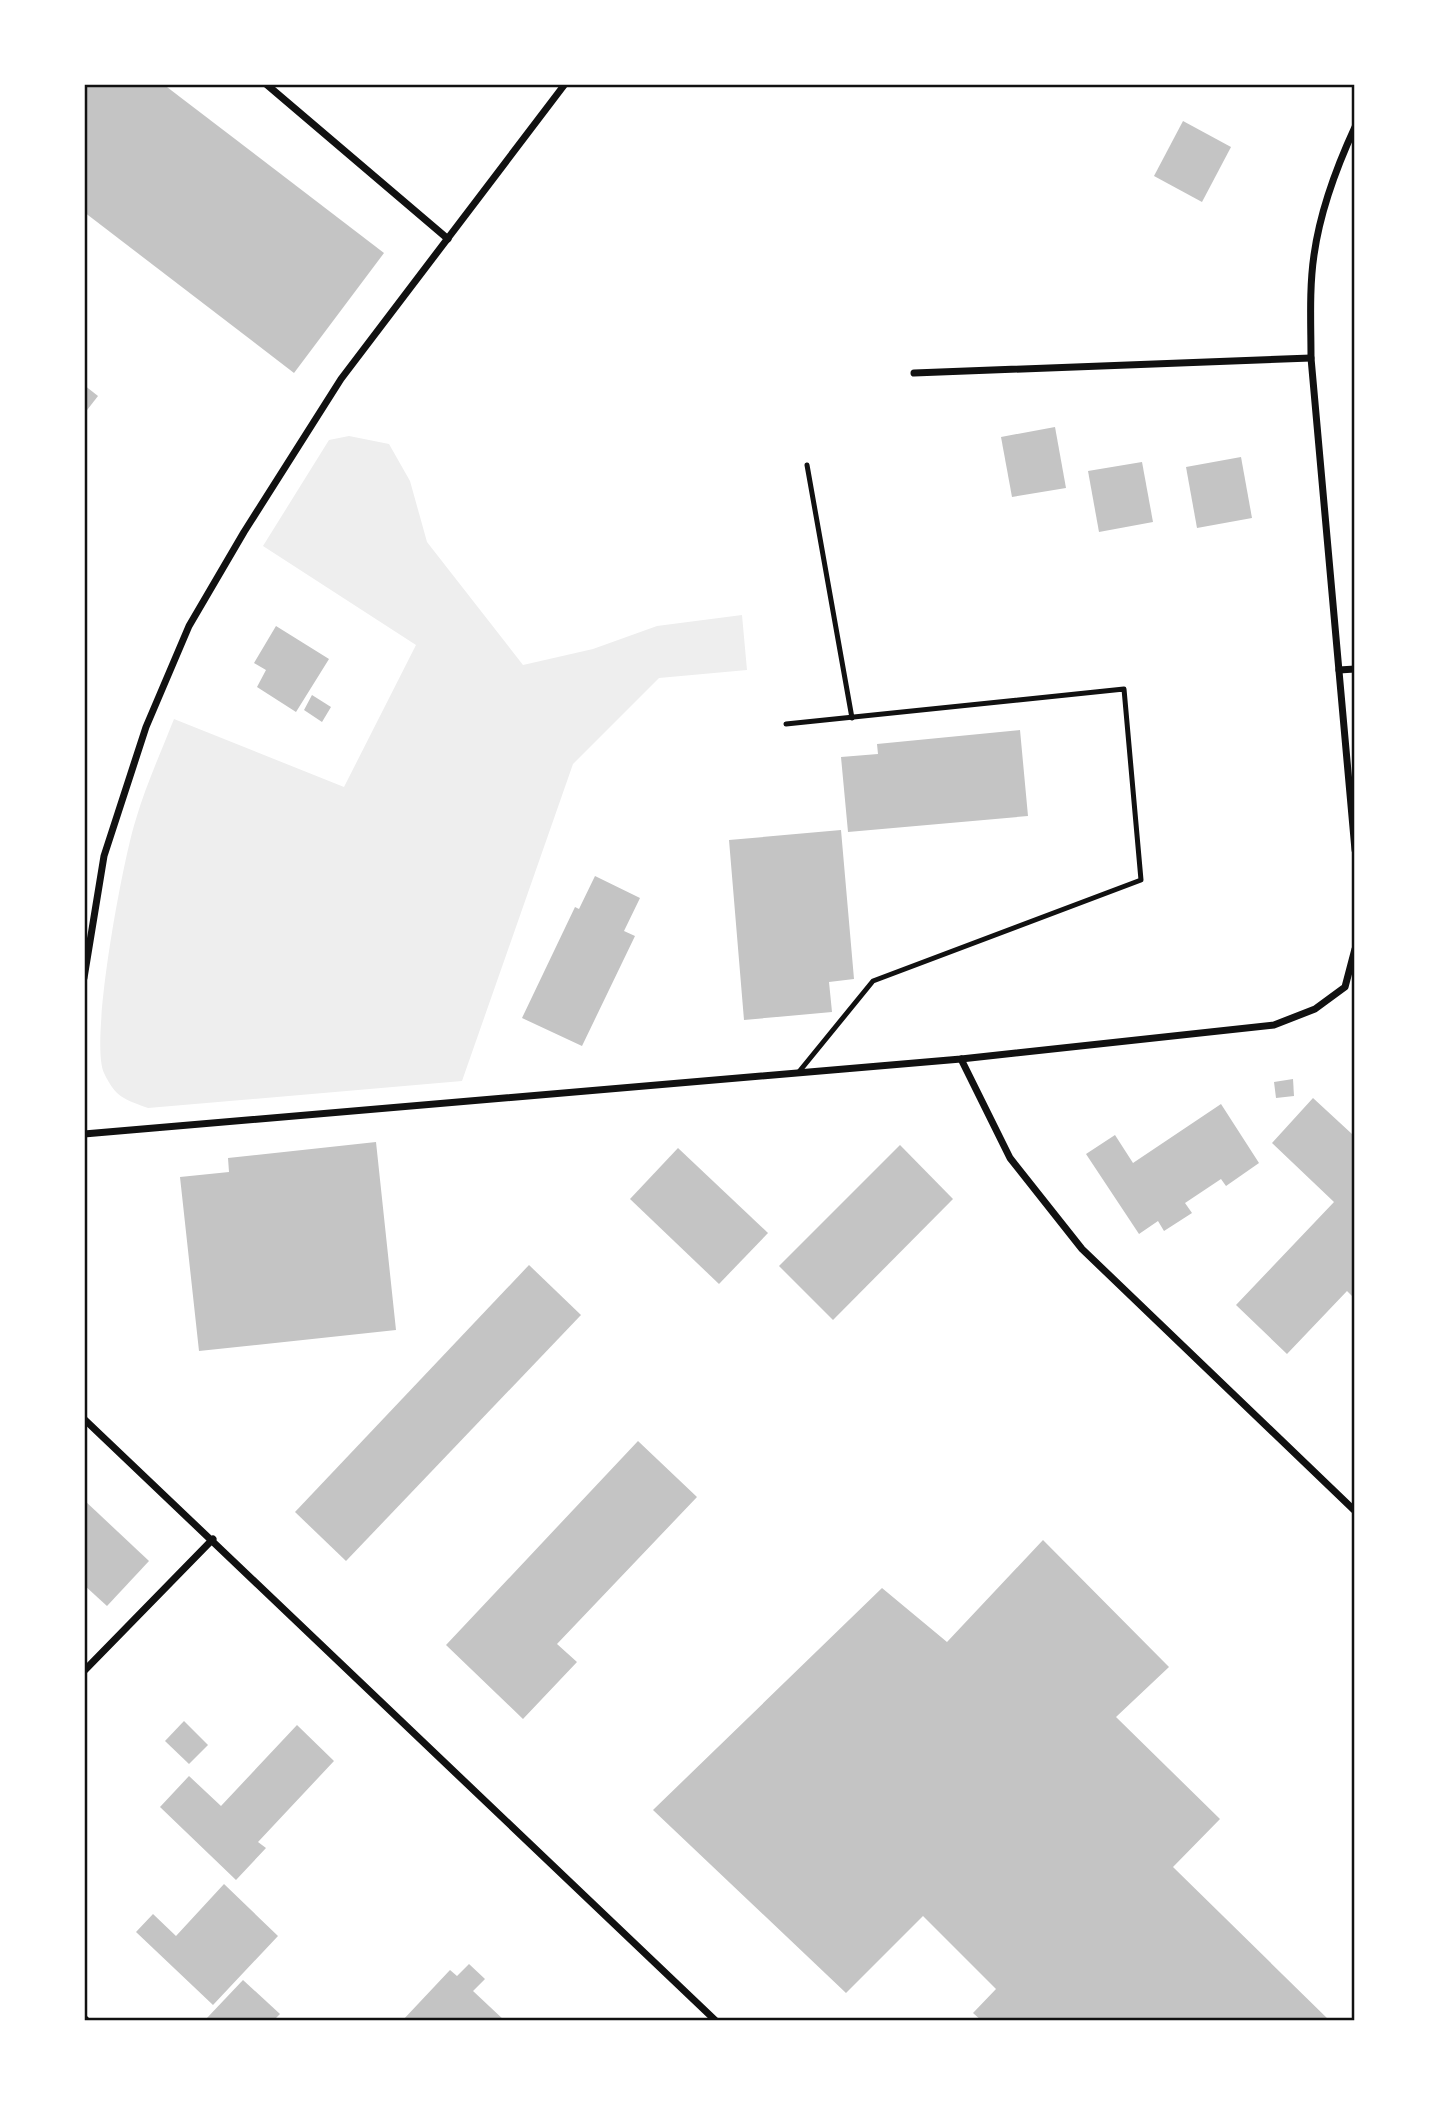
<svg xmlns="http://www.w3.org/2000/svg" width="1439" height="2105" viewBox="0 0 1439 2105" font-family="Arial,sans-serif">
<style>
.green{fill:#eee}
.building{fill:#c4c4c4}
.lines{fill:none;stroke-linecap:round;stroke-linejoin:round}
.service{stroke:#111;stroke-width:5}
.minor{stroke:#111;stroke-width:7}
.neatline{fill:none;stroke:#111;stroke-width:2.5}
</style>
<rect width="100%" height="100%" fill="#fff"/>
<path class="green" d="M349 436 389 444 410 481 427 542 523 665 593 649 657 626 742 615 747 670 659 678 573 764 462 1081 148 1108C124 1099 116 1098 104 1073 89 1041 123 859 136 819 146 785 161 752 174 719L344 787 416 645 263 546 329 440Z"/>
<g class="building">
<polygon points="84,84 163,84 384,253 294,373 84,212"/>
<polygon points="1183,121 1231,147 1202,202 1154,176"/>
<polygon points="84,385 98,396 84,414"/>
<polygon points="1055,427 1066,488 1012,497 1001,437"/>
<polygon points="1241,457 1252,518 1197,528 1186,467"/>
<polygon points="1142,462 1153,522 1099,532 1088,471"/>
<polygon points="276,626 329,659 296,712 257,687 266,670 254,663"/>
<polygon points="312,695 331,707 322,722 304,710"/>
<polygon points="1020,730 1028,816 848,832 841,757 878,754 877,744"/>
<polygon points="841,830 854,979 829,982 832,1012 744,1020 729,840"/>
<polygon points="595,876 640,898 624,931 635,936 582,1046 522,1018 575,907 579,909"/>
<polygon points="1293,1079 1294,1096 1276,1098 1274,1082"/>
<polygon points="1313,1098 1352,1134 1355,1131 1355,1299 1347,1291 1287,1354 1236,1305 1334,1202 1272,1143"/>
<polygon points="1221,1104 1259,1163 1226,1186 1221,1179 1185,1203 1192,1213 1164,1231 1158,1221 1139,1234 1086,1154 1115,1135 1133,1163"/>
<polygon points="376,1142 396,1330 199,1351 180,1177 229,1172 228,1158"/>
<polygon points="900,1145 953,1199 833,1320 779,1266"/>
<polygon points="678,1148 768,1233 719,1284 630,1199"/>
<polygon points="529,1265 581,1315 346,1561 295,1512"/>
<polygon points="638,1441 697,1497 557,1644 577,1662 523,1719 446,1645"/>
<polygon points="84,1500 149,1561 107,1606 84,1585"/>
<polygon points="1043,1540 1169,1667 1116,1717 1220,1819 1173,1867 1330,2021 982,2021 973,2013 996,1989 923,1916 846,1993 653,1810 882,1588 947,1642"/>
<polygon points="184,1721 208,1745 189,1764 165,1741"/>
<polygon points="297,1725 334,1761 258,1842 266,1848 236,1880 160,1807 189,1776 221,1806"/>
<polygon points="224,1884 278,1936 213,2005 136,1932 153,1914 176,1936"/>
<polygon points="469,1964 485,1979 473,1991 505,2021 402,2021 450,1970 457,1976"/>
<polygon points="243,1980 280,2014 273,2021 209,2021 206,2019"/>
</g>
<g class="lines">
<g class="service">
<polyline points="807,465 852,718"/>
<polyline points="786,724 1124,689 1141,880 873,981 798,1073"/>
</g>
<g class="minor">
<polyline points="266,84 448,239"/>
<path d="M1355 127C1337 166 1320 212 1314 255 1309 289 1311 324 1311 358L1355 850"/>
<polyline points="914,373 1311,358"/>
<polyline points="1339,670 1355,669"/>
<polyline points="84,978 104,856 146,727 189,626 244,532 341,379 565,84"/>
<polyline points="961,1059 1010,1158 1082,1249 1355,1511"/>
<polyline points="84,1134 961,1059 1274,1025 1315,1009 1345,987 1355,949"/>
<polyline points="84,1419 716,2021"/>
<polyline points="84,1671 213,1539"/>
<polyline points="84,2018 87,2021"/>
</g>
</g>
<rect width="1439" height="2105" fill="none" stroke="#ffffff" stroke-width="172"/>
<rect x="86" y="86" width="1267" height="1933" class="neatline"/>
</svg>
